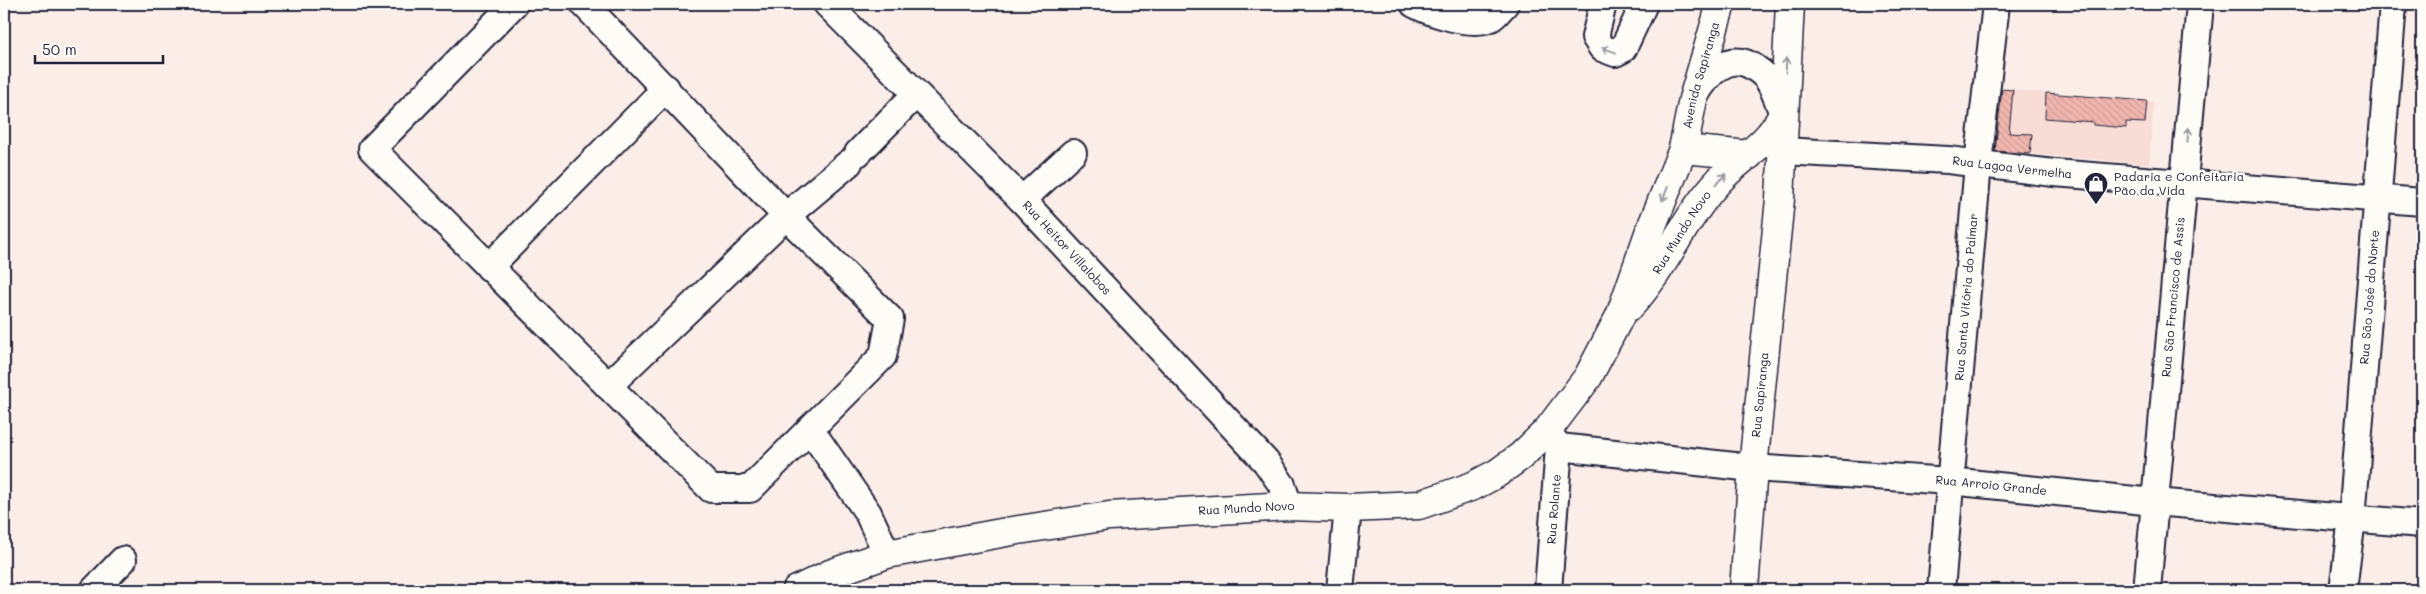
<svg xmlns="http://www.w3.org/2000/svg" width="2426" height="594" viewBox="0 0 2426 594" font-family="Mali,sans-serif">
<style>
.built{fill:#f8ddd7}
.building{fill:url(#building-back-hatch);stroke:#22223b}
.lines{fill:none;stroke-linecap:round;stroke-linejoin:round}
.minor-casing{stroke:#22223b;stroke-width:30}
.major-casing{stroke:#22223b;stroke-width:31}
.minor{stroke:#fdfcf7;stroke-width:26}
.major{stroke:#fdfcf7;stroke-width:28}
.oneway{stroke:#9a9aa2}
.labels{text-anchor:middle;stroke-width:5;stroke-linejoin:round;paint-order:stroke}
.street-label{font-size:12px;fill:#22223b;stroke:#fdfcf7}
.poi-label{font-size:12px;fill:#22223b;stroke:#fdfcf7;text-anchor:start}
</style>
<defs>
<pattern id="building-back-hatch" width="6" height="6" patternUnits="userSpaceOnUse" patternTransform="scale(1.25)"><rect width="6" height="6" fill="#f1b6ae"/><path d="M-1 5l2 2M0 0l6 6M5-1l2 2" fill="none" stroke="#ce9c97"/></pattern>
</defs>
<rect width="100%" height="100%" fill="#fbeee8"/>
<filter id="ink" filterUnits="userSpaceOnUse"><feTurbulence type="fractalNoise" baseFrequency=".02" numOctaves="2"/><feDisplacementMap in="SourceGraphic" scale="10" xChannelSelector="R" yChannelSelector="G"/><feConvolveMatrix kernelMatrix="1 2 1 2 8 2 1 2 1" color-interpolation-filters="sRGB"/></filter>
<g filter="url(#ink)">
<polygon class="built" points="1988,88 2154,102 2149,164 1982,150"/>
<g class="building">
<polygon points="2002,89 2013,90 2009,133 2032,134 2030,154 1995,151"/>
<polygon points="2046,93 2147,101 2145,123 2126,122 2126,128 2093,125 2093,122 2045,118"/>
</g>
<g class="lines">
<defs>
<g id="minor">
<polyline points="514,4 372,149 711,489 750,489 883,356 890,319 786,216 584,4"/>
<path id="s1" d="M827 4 1022 200 1266 462 1282 485 1289 506"/>
<path d="M1414 4C1431 13 1472 27 1491 18 1496 15 1501 8 1505 4"/>
<polyline points="1603,4 1595,37 1602,48 1615,53 1623,49 1644,4"/>
<path d="M1694 97C1707 75 1728 49 1755 68 1761 72 1768 78 1771 85 1776 94 1779 104 1783 114"/>
<path id="s2" d="M1782 151 1948 160 2054 173 2422 202"/>
<polyline points="858,153 916,94"/>
<polyline points="1022,200 1073,153"/>
<polyline points="489,267 666,88"/>
<polyline points="608,386 786,216 849,163"/>
<polyline points="810,429 868,513 887,554"/>
<path id="s3" d="M1559 447 1753 468 1950 481 2154 502 2422 524"/>
<polyline points="94,590 123,560"/>
<polyline points="1340,590 1348,508"/>
<path id="s4" d="M1548 590 1559 447 1549 434"/>
<path id="s5" d="M1941 590 1978 164 1996 4"/>
<path id="s6" d="M2147 590 2200 4"/>
<path id="s7" d="M2343 590 2352 519 2393 4"/>
</g>
<g id="major">
<polyline points="1683,149 1749,155"/>
<path id="s8" d="M1630 306C1664 270 1682 222 1715 185 1738 158 1767 147 1783 114"/>
<path id="s9" d="M797 590 830 574 887 554 1012 531 1109 516 1289 506 1348 508 1419 505 1473 486 1496 474 1521 456 1547 431 1588 377 1620 316 1649 233 1683 149 1693 99 1721 4"/>
<path id="s10" d="M1744 590 1753 468 1780 199 1790 4"/>
</g>
</defs>
<use href="#minor" class="minor-casing"/>
<use href="#major" class="major-casing"/>
<use href="#minor" class="minor"/>
<use href="#major" class="major"/>
</g>
<defs><path id="oneway-shaft" d="M-6 0H5M1.5-3L5.5 0L1.5 3" fill="none" stroke-width="1.6" stroke-linecap="round" stroke-linejoin="round" transform="scale(1.25)"/></defs>
<g class="oneway">
<use href="#oneway-shaft" transform="translate(1609 50) rotate(-160)"/>
<use href="#oneway-shaft" transform="translate(1786 65) rotate(-87)"/>
<use href="#oneway-shaft" transform="translate(2188 135) rotate(-85)"/>
<use href="#oneway-shaft" transform="translate(1721 179) rotate(-44)"/>
<use href="#oneway-shaft" transform="translate(1665 194) rotate(112)"/>
</g>
</g>
<defs>
<symbol id="shop-pin" viewBox="-11 -11 22 30"><path d="M0 17L-7.5 6A9.5 9.5 0 1 1 7.5 6Z" fill="#22223b" stroke="#fdfcf7"/><path d="M-5-2.5h2.3a2.7 3.5 0 0 1 5.4 0H5L5.5 6h-11ZM-1.5-2.5h3a1.5 2.3 0 0 0-3 0Z" fill="#fff"/></symbol>
</defs>
<g fill-rule="evenodd">
<use href="#shop-pin" x="2082" y="170" width="28" height="38"/>
</g>
<g class="labels">
<g class="street-label">
<text dy="4" stroke="none"><textPath href="#s9" startOffset="1174">Avenida Sapiranga</textPath></text>
<text dy="4" stroke="none"><textPath href="#s2" startOffset="231">Rua Lagoa Vermelha</textPath></text>
<text dy="4" stroke="none"><textPath href="#s8" startOffset="90">Rua Mundo Novo</textPath></text>
<text dy="4" stroke="none"><textPath href="#s1" startOffset="342">Rua Heitor Villalobos</textPath></text>
<text dy="4" stroke="none"><textPath href="#s5" startOffset="294">Rua Santa Vitória do Palmar</textPath></text>
<text dy="4" stroke="none"><textPath href="#s6" startOffset="294">Rua São Francisco de Assis</textPath></text>
<text dy="4" stroke="none"><textPath href="#s7" startOffset="294">Rua São José do Norte</textPath></text>
<text dy="4" stroke="none"><textPath href="#s10" startOffset="196">Rua Sapiranga</textPath></text>
<text dy="4" stroke="none"><textPath href="#s3" startOffset="434">Rua Arroio Grande</textPath></text>
<text dy="4" stroke="none"><textPath href="#s9" startOffset="460">Rua Mundo Novo</textPath></text>
<text dy="4" stroke="none"><textPath href="#s4" startOffset="81">Rua Rolante</textPath></text>
</g>
<g class="poi-label">
<text x="2114" y="181">Padaria e Confeitaria<tspan x="2114" dy="14">Pão da Vida</tspan></text>
</g>
</g>
<rect width="2426" height="594" fill="none" stroke="#fdfcf7" stroke-width="20"/>
<rect x="10" y="10" width="2406" height="574" fill="none" stroke="#22223b" stroke-width="2" filter="url(#ink)"/>
<path d="M35 55v8h128v-8" fill="none" stroke="#22223b" stroke-width="2.5"/>
<text x="42" y="55" font-size="15" fill="#22223b" stroke="#fdfcf7" stroke-width="4" paint-order="stroke">50 m</text>
</svg>
